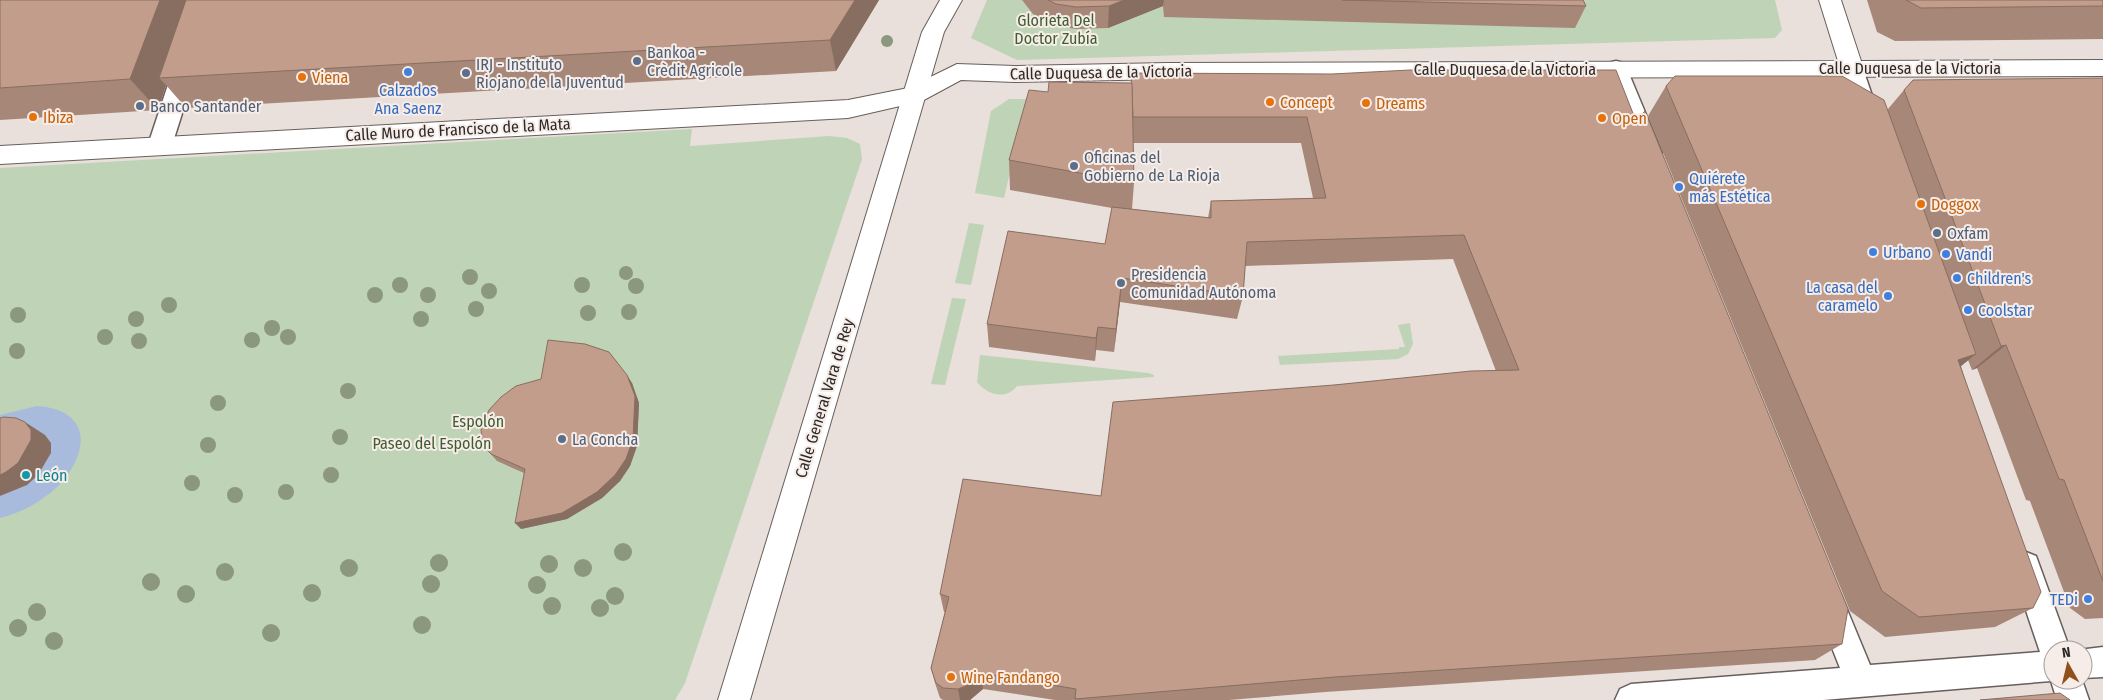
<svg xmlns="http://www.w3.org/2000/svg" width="2103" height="700" viewBox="0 0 2103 700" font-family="'Fira Sans Condensed',sans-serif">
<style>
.green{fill:#bfd3b6}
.water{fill:#a9bbdc}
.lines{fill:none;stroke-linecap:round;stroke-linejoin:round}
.pedestrian-casing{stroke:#675f5b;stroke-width:3}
.minor-casing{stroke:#675f5b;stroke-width:2}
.secondary-casing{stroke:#675f5b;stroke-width:2}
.pedestrian{fill:#fff;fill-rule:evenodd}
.minor{fill:#fff;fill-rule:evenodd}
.secondary{fill:#fff;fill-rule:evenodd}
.tree{fill:#8c987d}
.wall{fill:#a78778;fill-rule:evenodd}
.shaded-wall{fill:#886e61}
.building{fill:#c29d8b;stroke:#886e61}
.service-dot{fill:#5c6f8a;stroke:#f6ece8;stroke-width:2}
.shop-dot{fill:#3f7fe0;stroke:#f6ece8;stroke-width:2}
.food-dot{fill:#e8710a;stroke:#f6ece8;stroke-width:2}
.culture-dot{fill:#0f9aa8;stroke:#f6ece8;stroke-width:2}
.labels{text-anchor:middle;stroke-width:4;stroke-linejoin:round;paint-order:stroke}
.park-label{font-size:16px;fill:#3f5e30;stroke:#f6ece8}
.service-label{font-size:16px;fill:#4e5e75;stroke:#f6ece8;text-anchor:start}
.street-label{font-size:16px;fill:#2c2927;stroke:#f6ece8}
.food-label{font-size:16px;fill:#c56008;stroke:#f6ece8;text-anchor:start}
.shop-label{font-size:16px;fill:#366cbe;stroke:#f6ece8;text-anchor:start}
.culture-label{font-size:16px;fill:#0d838f;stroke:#f6ece8;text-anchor:start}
</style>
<rect width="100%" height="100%" fill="#e9dfdb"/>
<g class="green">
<polygon points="987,0 1775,0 1782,30 1775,38 1017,60 971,38"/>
<polygon points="1009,99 1115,100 1024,112 1004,198 975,193 991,111"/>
<polygon points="692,129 690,146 829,136 847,138 860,144 862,159 685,683 675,700 0,700 0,168"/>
<polygon points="969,223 984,225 971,285 955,283"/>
<polygon points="952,298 966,299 945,385 931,384"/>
<polygon points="1410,323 1413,344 1408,354 1398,359 1280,365 1278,356 1399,349 1399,347 1405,347 1398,325"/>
<path d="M980 355 1148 373 1154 375V377L1017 386C1006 401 986 394 977 382Z"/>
</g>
<path class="water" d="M37 406C93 410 90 454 57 487 41 502 21 513 0 518V415Z"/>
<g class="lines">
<defs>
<g id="pedestrian">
<polygon points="196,0 218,0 172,145 168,151 160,154 152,151 148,145"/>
<polygon points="1616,61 1624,63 1627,69 1662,153 1658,159 1650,162 1642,159 1638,153 1605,69 1608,63"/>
<polygon points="1852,61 1860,63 1863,69 1880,119 1877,125 1869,127 1861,125 1858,119 1841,69 1844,63"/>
<polygon points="2026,552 2036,556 2070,650 2053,650 2053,680 2082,680 2089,700 2057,700 2051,681 1823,700 1615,700 1620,689 1631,684 1840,668 1815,605 1819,595 1830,591 1841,595 1870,665 2040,652 2011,566 2016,556"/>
<polygon points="2103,647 2103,677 2083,678 2083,650 2078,650"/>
</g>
<polygon id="minor" points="1819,0 1841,0 1861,61 2103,60 2103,76 1168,79 1015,82 961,80 922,101 848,118 0,164 0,146 848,100 908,88 957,64 1015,66 1168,63 1838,61"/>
<polygon id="secondary" points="940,0 962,0 944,32 750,700 718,700 922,32"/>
</defs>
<use href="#pedestrian" class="pedestrian-casing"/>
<use href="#minor" class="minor-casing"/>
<use href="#secondary" class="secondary-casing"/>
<use href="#pedestrian" class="pedestrian"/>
<use href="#minor" class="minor"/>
<use href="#secondary" class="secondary"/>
</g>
<g class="tree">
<circle cx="887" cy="41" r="6"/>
<circle cx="626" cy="273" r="7"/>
<circle cx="470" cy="277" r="8"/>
<circle cx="400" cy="285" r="8"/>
<circle cx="582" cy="285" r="8"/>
<circle cx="636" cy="286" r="8"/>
<circle cx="489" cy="291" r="8"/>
<circle cx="375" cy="295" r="8"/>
<circle cx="428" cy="295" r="8"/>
<circle cx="169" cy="305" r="8"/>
<circle cx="476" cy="309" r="8"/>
<circle cx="629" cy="312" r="8"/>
<circle cx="588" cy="313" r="8"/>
<circle cx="18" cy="315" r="8"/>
<circle cx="136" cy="319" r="8"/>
<circle cx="421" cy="319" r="8"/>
<circle cx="272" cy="328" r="8"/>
<circle cx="105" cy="337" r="8"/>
<circle cx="288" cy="337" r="8"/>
<circle cx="252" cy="340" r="8"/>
<circle cx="139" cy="341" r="8"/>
<circle cx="17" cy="351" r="8"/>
<circle cx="348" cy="391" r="8"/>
<circle cx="218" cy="403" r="8"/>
<circle cx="340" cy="437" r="8"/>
<circle cx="208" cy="445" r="8"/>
<circle cx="331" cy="475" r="8"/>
<circle cx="192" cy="483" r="8"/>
<circle cx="286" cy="492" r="8"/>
<circle cx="235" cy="495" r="8"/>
<circle cx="623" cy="552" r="9"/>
<circle cx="439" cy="563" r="9"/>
<circle cx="549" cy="564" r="9"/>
<circle cx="349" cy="568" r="9"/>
<circle cx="583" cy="568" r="9"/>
<circle cx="225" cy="572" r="9"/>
<circle cx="151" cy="582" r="9"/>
<circle cx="431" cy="584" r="9"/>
<circle cx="537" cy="585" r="9"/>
<circle cx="312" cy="593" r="9"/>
<circle cx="186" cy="594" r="9"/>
<circle cx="615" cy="596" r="9"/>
<circle cx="552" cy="606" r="9"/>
<circle cx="600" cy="608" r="9"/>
<circle cx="37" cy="612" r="9"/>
<circle cx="422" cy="625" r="9"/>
<circle cx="18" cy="628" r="9"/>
<circle cx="271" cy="633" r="9"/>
<circle cx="54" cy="641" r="9"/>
</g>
<g class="wall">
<polygon points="0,0 879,0 836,71 186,108 166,85 158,110 0,120"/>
<polygon points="1022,0 1583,0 1586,6 1575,28 1164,17 1163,6 1108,28 1076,29 1056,26 1033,14"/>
<polygon points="1867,0 2103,0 2103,39 1895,41 1877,32"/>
<path d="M1131 73 1332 74 1842 644 1815 660 1325 692 1229 700H1055L983 689 970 700H943L940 698 935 683 931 668 945 612H944L940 594 1101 496 1334 385 1496 371 1453 259 1245 266 1243 296 1237 319 1120 302 1114 352 1096 350 1095 361 989 347 987 324 1105 244 1112 208 1010 190 1009 160 1048 92 1131 83ZM1133 143H1301L1313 198 1211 201 1208 218 1132 209 1134 183Z"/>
<polygon points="2103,78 2103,618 2085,619 2070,608 2030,501 2026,500 1977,368 1972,370 1968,360 1961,366 2033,608 1995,627 1885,637 1850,611 1648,116 1666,86 1888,109 1904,90"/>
<polygon points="632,383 639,403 637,446 630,466 620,481 602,498 567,519 521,529 524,473 497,461 482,444"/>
</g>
<g class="shaded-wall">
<polygon points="160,0 195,0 159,78 166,85 158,110 130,79"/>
<polygon points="855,0 879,0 836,71 830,40"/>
<polygon points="1124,0 1164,0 1163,6 1108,28 1109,6"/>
<polygon points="1122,278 1120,302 1114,352 1116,329"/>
<polygon points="1098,327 1096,350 1095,361 1096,338"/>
<polygon points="2006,345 1977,368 1972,370 2001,346"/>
<polygon points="1976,354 1945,379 1958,360"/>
<polygon points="627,375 632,383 639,403 637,446 630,466 620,481 602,498 567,519 521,529 515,523"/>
<polygon points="25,422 45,435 51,443 51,453 38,475 27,485 0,496 0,475"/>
<polygon points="981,673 983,689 970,700 960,700 958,689"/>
</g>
<g class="building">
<polygon points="0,0 160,0 130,79 0,88"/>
<polygon points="186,0 855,0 830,40 159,78"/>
<polygon points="1048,0 1124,0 1109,6 1076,7 1056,4"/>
<polygon points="1342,0 1583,0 1586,6"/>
<polygon points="1906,0 2103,0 2103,6 1921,8"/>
<polygon points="1410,70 1616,70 1636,121 1645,111 1848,609 1842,644 1335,677 1075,699 1076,689 981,673 966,686 958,689 943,688 936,683 931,668 949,597 940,594 963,479 1101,496 1113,402 1334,385 1471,371 1519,370 1464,235 1247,242 1243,296 1122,278 1116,329 1098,327 1096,338 987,324 1008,231 1105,244 1112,207 1211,218 1211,201 1326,198 1307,117 1133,117 1131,73 1332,74"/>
<polygon points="1675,76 1842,76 1884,100 1976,354 1958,360 2041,592 2033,608 1919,617 1882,591 1666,86"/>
<polygon points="2103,78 2103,581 2064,480 2059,479 2006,345 2001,346 1904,90 1913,80"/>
<polygon points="1049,82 1132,83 1134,183 1009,160 1029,90 1048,92"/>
<polygon points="548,340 585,344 609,352 627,375 635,396 633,439 626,459 615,475 597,492 562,513 515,523 525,469 491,454 482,444 481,428 489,410 501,397 516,386 541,379"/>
<polygon points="4,417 16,418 25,422 31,430 31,440 18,463 6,472 0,475 0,418"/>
<polygon points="2060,693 2070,700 1980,700"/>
</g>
<g class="service-dot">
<circle cx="637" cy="61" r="5"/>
<circle cx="466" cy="73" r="5"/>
<circle cx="140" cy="106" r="5"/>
<circle cx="1074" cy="166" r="5"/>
<circle cx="1937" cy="233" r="5"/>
<circle cx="1121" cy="283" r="5"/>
<circle cx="562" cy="439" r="5"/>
</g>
<g class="shop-dot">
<circle cx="408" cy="72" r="5"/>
<circle cx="1679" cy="187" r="5"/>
<circle cx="1873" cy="252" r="5"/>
<circle cx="1946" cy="254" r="5"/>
<circle cx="1957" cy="278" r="5"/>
<circle cx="1888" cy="296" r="5"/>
<circle cx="1968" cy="310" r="5"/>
<circle cx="2088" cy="599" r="5"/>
</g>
<g class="food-dot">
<circle cx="302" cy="77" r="5"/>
<circle cx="1270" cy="102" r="5"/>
<circle cx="1366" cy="103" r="5"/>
<circle cx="33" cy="117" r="5"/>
<circle cx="1602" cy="118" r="5"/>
<circle cx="1921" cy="204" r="5"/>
<circle cx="951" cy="677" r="5"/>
</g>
<circle class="culture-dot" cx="26" cy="475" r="5"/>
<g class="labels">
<g class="park-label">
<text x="1056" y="26">Glorieta Del<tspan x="1056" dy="18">Doctor Zubía</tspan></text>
<text x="478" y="427">Espolón</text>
<text x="432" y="449">Paseo del Espolón</text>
</g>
<g class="service-label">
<text x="647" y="58">Bankoa -<tspan x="647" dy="18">Crèdit Agricole</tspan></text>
<text x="476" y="70">IRJ - Instituto<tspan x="476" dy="18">Riojano de la Juventud</tspan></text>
<text x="150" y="112">Banco Santander</text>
<text x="1084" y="163">Oficinas del<tspan x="1084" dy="18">Gobierno de La Rioja</tspan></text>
<text x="1947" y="239">Oxfam</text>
<text x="1131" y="280">Presidencia<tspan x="1131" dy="18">Comunidad Autónoma</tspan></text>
<text x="572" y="445">La Concha</text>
</g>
<g class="street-label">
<text x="1910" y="74">Calle Duquesa de la Victoria</text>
<text x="1505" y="75">Calle Duquesa de la Victoria</text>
<text transform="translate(1101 72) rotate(-1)" y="6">Calle Duquesa de la Victoria</text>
<text transform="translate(458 129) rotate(-3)" y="6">Calle Muro de Francisco de la Mata</text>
<text transform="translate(824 398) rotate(-73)" y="6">Calle General Vara de Rey</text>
</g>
<g class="food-label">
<text x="312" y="83">Viena</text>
<text x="1280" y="108">Concept</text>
<text x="1376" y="109">Dreams</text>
<text x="43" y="123">Ibiza</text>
<text x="1612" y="124">Open</text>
<text x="1931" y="210">Doggox</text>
<text x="961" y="683">Wine Fandango</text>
</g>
<g class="shop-label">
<text x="408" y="96" text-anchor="middle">Calzados<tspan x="408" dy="18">Ana Saenz</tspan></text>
<text x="1689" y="184">Quiérete<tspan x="1689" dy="18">más Estética</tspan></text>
<text x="1883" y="258">Urbano</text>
<text x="1956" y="260">Vandi</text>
<text x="1967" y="284">Children's</text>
<text x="1878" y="293" text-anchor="end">La casa del<tspan x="1878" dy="18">caramelo</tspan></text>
<text x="1978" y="316">Coolstar</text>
<text x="2078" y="605" text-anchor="end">TEDi</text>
</g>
<g class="culture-label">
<text x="36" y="481">León</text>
</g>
</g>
<g transform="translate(2068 665) rotate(352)"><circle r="24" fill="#f6ece8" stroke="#a59e9b"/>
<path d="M0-4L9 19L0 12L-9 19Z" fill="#905019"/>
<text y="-8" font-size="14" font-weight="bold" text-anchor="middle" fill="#2c2927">N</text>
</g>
</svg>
